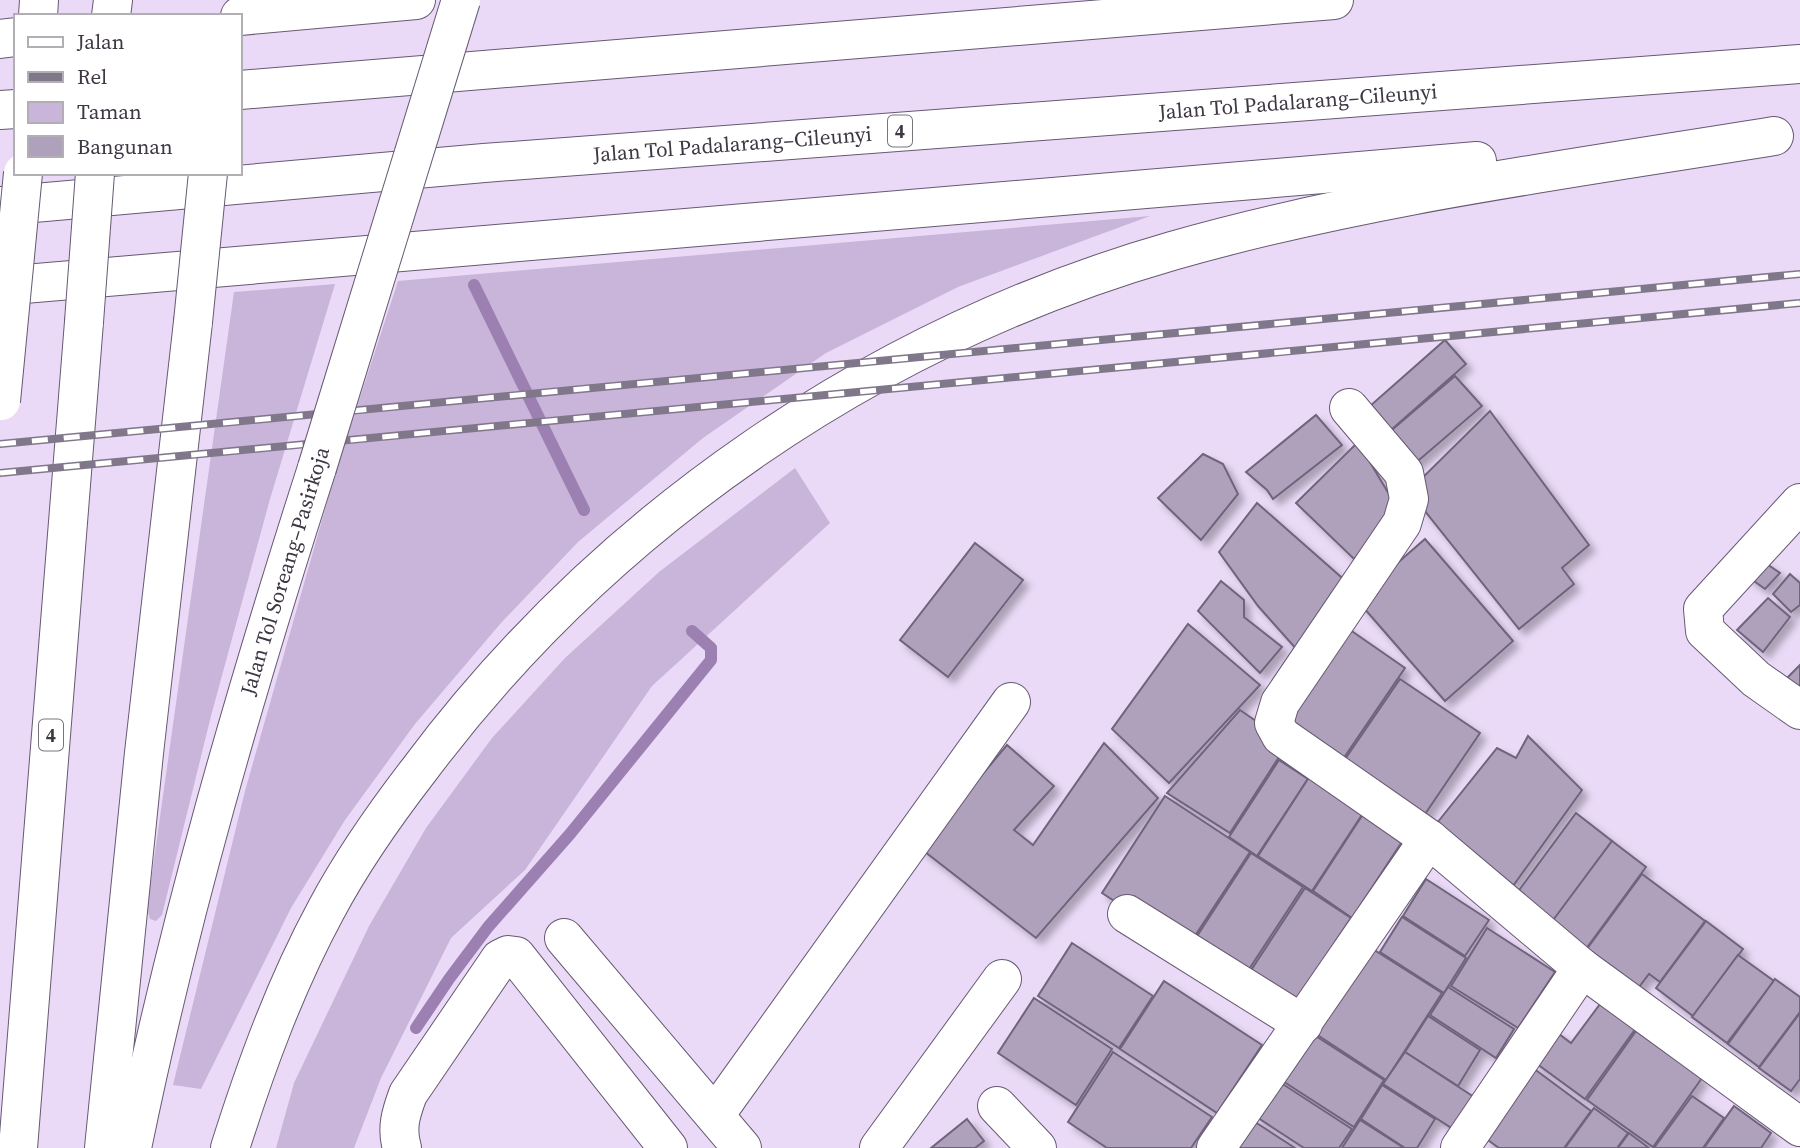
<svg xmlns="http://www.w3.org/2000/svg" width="1800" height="1148" viewBox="0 0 1800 1148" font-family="'Source Serif 4',serif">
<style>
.green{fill:#c9b5da}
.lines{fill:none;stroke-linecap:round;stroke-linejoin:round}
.stream{stroke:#9c80b2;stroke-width:12}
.building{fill:#afa0bc;stroke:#70637c;stroke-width:2;filter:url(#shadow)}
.minor-casing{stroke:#665971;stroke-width:40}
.highway-casing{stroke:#665971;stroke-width:40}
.minor{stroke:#fff;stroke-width:38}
.highway{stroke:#fff;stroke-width:38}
.rail-casing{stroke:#81778a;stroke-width:8}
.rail{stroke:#fff;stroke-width:5;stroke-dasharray:16;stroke-linecap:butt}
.highway-bridge-casing{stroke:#665971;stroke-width:40;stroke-linecap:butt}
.highway-bridge{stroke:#fff;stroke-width:38}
.labels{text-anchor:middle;stroke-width:5;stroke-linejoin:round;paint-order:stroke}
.shield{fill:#fff;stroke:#79747c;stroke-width:2}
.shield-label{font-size:19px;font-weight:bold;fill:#3f3844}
.street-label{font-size:21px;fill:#3f3844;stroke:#fff}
</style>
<defs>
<filter id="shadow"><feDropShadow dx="6" dy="6" stdDeviation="3.5" flood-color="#0004"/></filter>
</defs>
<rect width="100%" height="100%" fill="#eadaf7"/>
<g class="green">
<polygon points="1150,216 958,287 826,353 703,438 578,542 501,623 415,724 345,820 291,908 201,1089 173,1085 245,791 336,471 398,281"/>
<polygon points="335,284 270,499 211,716 162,915 156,921 150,919 147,909 234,292"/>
<polygon points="795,468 830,523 652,686 525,870 451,938 381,1078 354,1148 276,1148 294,1083 369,926 426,828 492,738 565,658 659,572"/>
</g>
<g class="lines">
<g class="stream">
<polyline points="474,285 584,510"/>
<polyline points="416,1028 449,979 488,927 570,834 711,660 711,648 692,631"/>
</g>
</g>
<g class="building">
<polygon points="1445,340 1466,364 1391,430 1370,406"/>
<polygon points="1455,376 1482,406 1412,466 1386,435"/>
<polygon points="1490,411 1589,545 1562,568 1574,584 1519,629 1409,491"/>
<polygon points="1316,415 1342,445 1273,499 1267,490 1246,472"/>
<polygon points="1358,442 1402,516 1354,559 1296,503"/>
<polygon points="1203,454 1223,464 1238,494 1201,540 1158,498"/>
<polygon points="1257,503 1349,584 1298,651 1258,606 1219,552"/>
<polygon points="1425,539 1513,641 1445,701 1356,599"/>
<polygon points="975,543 1023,580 948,677 900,640"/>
<polygon points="1758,558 1780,573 1765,589 1747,576"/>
<polygon points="1790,574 1800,583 1800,605 1791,612 1773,594"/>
<polygon points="1221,581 1244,600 1244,617 1282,647 1260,673 1198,611"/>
<polygon points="1768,598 1790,617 1763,652 1737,630"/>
<polygon points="1188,624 1260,685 1169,783 1112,729"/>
<polygon points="1343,625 1405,668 1341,762 1279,720"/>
<polygon points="1800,665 1800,701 1783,682"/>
<polygon points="1400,679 1480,733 1419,823 1339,768"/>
<polygon points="1240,710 1288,743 1230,833 1167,793"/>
<polygon points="1528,736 1582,790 1513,886 1437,823 1497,748 1516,758"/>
<polygon points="1104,743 1158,798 1036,938 920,848 1007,745 1054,786 1014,830 1033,845"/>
<polygon points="1279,760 1308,779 1257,856 1229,837"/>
<polygon points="1317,765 1371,801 1312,891 1258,856"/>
<polygon points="1165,796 1250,852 1187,948 1102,893"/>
<polygon points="1369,805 1409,831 1352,918 1313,891"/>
<polygon points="1576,813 1612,841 1554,920 1517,893"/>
<polygon points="1612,841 1646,867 1580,957 1545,931"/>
<polygon points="1251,853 1303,887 1240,983 1188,950"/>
<polygon points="1642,874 1705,921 1660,982 1649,974 1633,995 1581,957"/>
<polygon points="1426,879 1489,920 1465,956 1403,916"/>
<polygon points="1305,888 1351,918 1288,1013 1242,984"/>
<polygon points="1402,917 1466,958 1444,993 1380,952"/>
<polygon points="1706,921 1743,949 1693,1016 1656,988"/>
<polygon points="1487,928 1555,972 1518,1028 1451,986"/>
<polygon points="1072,943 1153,996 1119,1048 1038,996"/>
<polygon points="1368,946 1442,993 1386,1080 1316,1034"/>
<polygon points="1738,955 1774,981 1727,1043 1692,1017"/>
<polygon points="1775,979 1800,997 1800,1012 1759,1067 1728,1044"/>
<polygon points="1164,981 1262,1045 1217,1113 1120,1049"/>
<polygon points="1448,987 1514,1029 1496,1058 1430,1015"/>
<polygon points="1034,998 1112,1049 1076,1105 998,1053"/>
<polygon points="1600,1004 1636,1028 1585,1099 1533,1061 1555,1031 1571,1043"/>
<polygon points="1800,1013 1800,1079 1791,1091 1759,1068"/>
<polygon points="1428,1016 1480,1050 1458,1086 1405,1052"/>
<polygon points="1636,1031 1702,1078 1653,1147 1587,1100"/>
<polygon points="1311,1033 1384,1080 1354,1127 1278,1078"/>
<polygon points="1113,1052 1212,1117 1191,1148 1107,1148 1068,1122"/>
<polygon points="1405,1052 1474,1097 1453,1129 1383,1084"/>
<polygon points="1533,1068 1591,1111 1564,1148 1499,1148 1485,1138"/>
<polygon points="1278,1081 1352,1129 1339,1148 1304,1148 1255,1116"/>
<polygon points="1382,1085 1435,1119 1417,1148 1405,1148 1361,1119"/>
<polygon points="1692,1096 1724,1118 1703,1148 1654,1148"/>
<polygon points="1734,1106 1771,1133 1761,1148 1704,1148"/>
<polygon points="1594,1108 1628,1133 1617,1148 1565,1148"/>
<polygon points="967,1119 984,1141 975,1148 931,1148"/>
<polygon points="1252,1120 1295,1148 1234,1148"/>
<polygon points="1360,1120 1404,1148 1342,1148"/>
<polygon points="1629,1133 1649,1148 1618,1148"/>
</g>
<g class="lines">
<defs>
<g id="minor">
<polyline points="1349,408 1404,473 1409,499 1402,523 1280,703 1274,723 1281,736 1429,839 1582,968 1800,1127"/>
<polyline points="1800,503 1703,609 1705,631 1756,679 1800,710"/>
<polyline points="1127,914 1303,1024"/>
<polyline points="564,938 742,1148"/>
<polyline points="997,1106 1037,1148"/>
<polyline points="715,1115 1011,702"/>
<path d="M402 1148C396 1128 401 1113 408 1094L500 959 508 955 516 956 668 1148"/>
<polyline points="879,1148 1002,979"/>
<polyline points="1216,1148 1429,839"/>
<polyline points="1460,1148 1582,968"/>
</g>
<g id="highway">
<polyline points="38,16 39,0"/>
<polyline points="111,16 113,0"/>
<polyline points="240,16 416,0"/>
<polyline points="0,39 16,37"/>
<polyline points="240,90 1334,0"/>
<polyline points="0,110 16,109"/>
<path id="s1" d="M0 206 484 163 1800 64"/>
<polyline points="0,286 1477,161"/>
<polyline points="18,1148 84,322"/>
<polyline points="104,1148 144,753 193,322"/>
<path d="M132 1148C179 918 245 692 317 468"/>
<path d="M230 1148C256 1066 285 986 326 910 352 861 385 814 419 770 605 521 873 337 1172 251 1368 195 1572 169 1774 136"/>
</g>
</defs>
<use href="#minor" class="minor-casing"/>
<use href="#highway" class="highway-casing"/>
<use href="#minor" class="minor"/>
<use href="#highway" class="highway"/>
<defs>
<g id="rail">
<polyline points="0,444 1800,274"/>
<polyline points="0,473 1800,303"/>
</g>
</defs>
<use href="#rail" class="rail-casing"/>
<use href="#rail" class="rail"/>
<defs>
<g id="highway-bridge">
<polyline points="84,322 95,173"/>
<polyline points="193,322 208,173"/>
<polyline points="1,401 23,173"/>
<polyline points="317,468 461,0"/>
</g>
</defs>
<use href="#highway-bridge" class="highway-bridge-casing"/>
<use href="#highway-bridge" class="highway-bridge"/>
</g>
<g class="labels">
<g class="shield">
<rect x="888" y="115.5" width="24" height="31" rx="5"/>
<rect x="39" y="719.5" width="24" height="31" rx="5"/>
</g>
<g class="shield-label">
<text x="900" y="138">4</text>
<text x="51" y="742">4</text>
</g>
<g class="street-label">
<text dy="7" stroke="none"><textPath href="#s1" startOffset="1302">Jalan Tol Padalarang–Cileunyi</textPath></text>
<text dy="7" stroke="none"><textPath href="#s1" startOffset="735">Jalan Tol Padalarang–Cileunyi</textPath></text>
<text transform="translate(285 571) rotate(-73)" y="7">Jalan Tol Soreang–Pasirkoja</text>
</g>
</g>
<rect x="14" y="14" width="228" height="161" fill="#ffffff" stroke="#b2afb4" stroke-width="2"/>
<rect x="28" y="37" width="35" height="10" fill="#ffffff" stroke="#b2afb4" stroke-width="2"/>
<text x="77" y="49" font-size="21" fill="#3f3844">Jalan</text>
<rect x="28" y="72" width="35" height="10" fill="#81778a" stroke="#b2afb4" stroke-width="2"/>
<text x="77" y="84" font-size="21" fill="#3f3844">Rel</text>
<rect x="28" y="102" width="35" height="21" fill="#c9b5da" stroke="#b2afb4" stroke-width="2"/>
<text x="77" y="119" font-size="21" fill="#3f3844">Taman</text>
<rect x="28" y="136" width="35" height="21" fill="#afa0bc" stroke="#b2afb4" stroke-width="2"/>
<text x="77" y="154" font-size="21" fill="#3f3844">Bangunan</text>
</svg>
